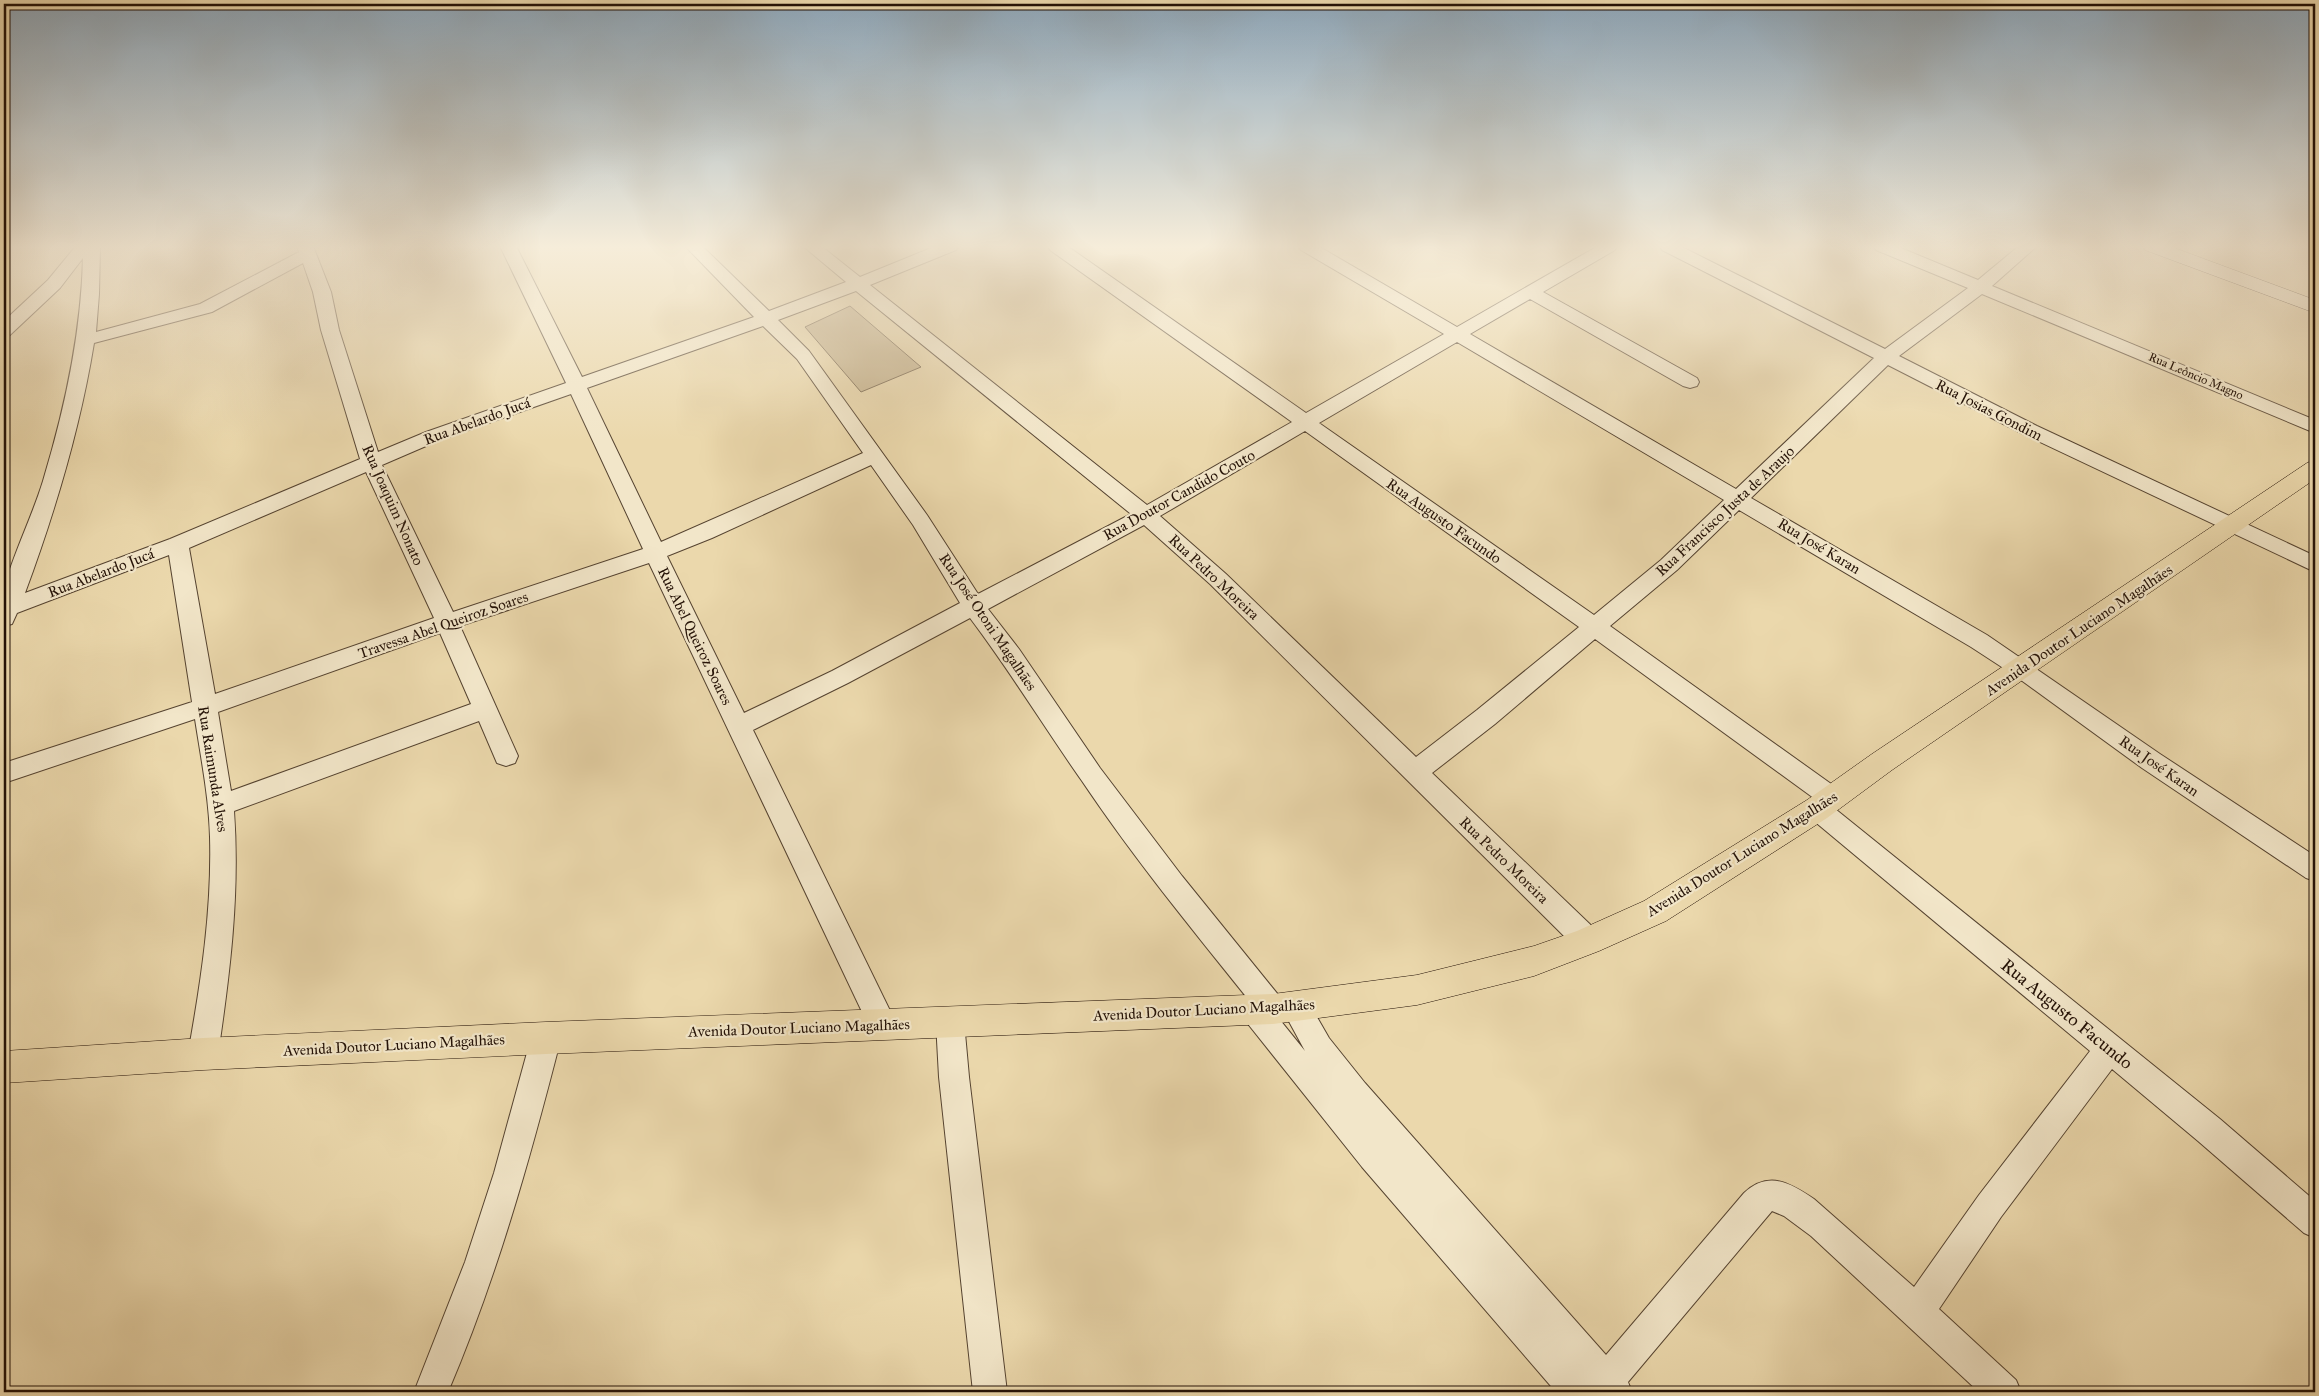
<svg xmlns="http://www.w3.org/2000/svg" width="2319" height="1396" viewBox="0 0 2319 1396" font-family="'IM FELL Great Primer',serif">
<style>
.green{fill:#c9b690;stroke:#76644b}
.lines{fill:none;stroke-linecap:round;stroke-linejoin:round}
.street-casing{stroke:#554330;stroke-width:2}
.secondary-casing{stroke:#231106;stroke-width:1}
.primary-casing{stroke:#231106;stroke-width:1}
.street{fill:#f2e6c9;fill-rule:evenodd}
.secondary{fill:#f2e6c9;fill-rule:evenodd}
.primary{fill:#ebd8ac;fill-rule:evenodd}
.labels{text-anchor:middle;stroke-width:4.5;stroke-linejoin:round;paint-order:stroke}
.far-street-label{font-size:12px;fill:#231106;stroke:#f2e6c9}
.street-label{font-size:15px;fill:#231106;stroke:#f2e6c9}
.near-street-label{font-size:18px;fill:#231106;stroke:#f2e6c9}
</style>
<rect width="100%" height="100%" fill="#ebd8ac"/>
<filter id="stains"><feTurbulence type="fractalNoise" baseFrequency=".004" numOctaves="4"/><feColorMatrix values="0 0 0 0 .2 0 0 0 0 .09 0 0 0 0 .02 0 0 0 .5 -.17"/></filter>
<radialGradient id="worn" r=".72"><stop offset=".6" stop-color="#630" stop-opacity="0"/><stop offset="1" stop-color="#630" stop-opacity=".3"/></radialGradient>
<polygon class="green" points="850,306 921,367 861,392 805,327"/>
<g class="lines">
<defs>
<g id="street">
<path d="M76 246H100L99 294 96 332 200 304 299 252 297 246H313L331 292 339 330 378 452 426 432 566 383 500 246H516L582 377 754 317 685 246H702L769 311 846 282 803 246H821L860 277 936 246H958L956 250 870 285 1147 505 1292 422 1050 250 1048 246H1067L1306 413 1444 334 1301 250 1299 246H1318L1457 327 1598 246H1617L1615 250 1543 292 1697 378 1699 382 1697 386 1690 388 1683 386 1530 299 1470 334 1736 489 1874 358 1662 250 1660 246H1680L1885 349 1968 288 1876 250 1874 246H1896L1978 280 2019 246H2037L1992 286 2315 420V433L1982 294 1899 356 2037 426 2315 556V572L2023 434 1888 365 1751 498 1987 635 2160 754 2315 856V881L2306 878 2142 768 2014 675 1971 647 1739 510 1677 570 1610 626 1841 791 1845 798 1841 805 1834 808 2220 1119 2315 1201V1238L2304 1233 2198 1141 2112 1069 2001 1217 1939 1309 2016 1380 2021 1392H1979L1811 1236 1784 1216 1772 1211 1628 1382 1632 1392H1556L1362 1167 1244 1019 1240 1010 1244 1001 1248 999C1191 928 1133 857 1082 781 1044 727 1010 671 970 618L848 683 753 730 897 1025 893 1035 883 1038 873 1035 649 563 460 626 518 756 515 763 506 766 497 763 479 721 234 811C240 893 230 973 218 1054L213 1064 203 1068 193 1064 188 1054C201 982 212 910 210 837 209 798 201 758 195 719L4 783V763L192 702 169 555 17 613 12 624 4 626C4 614 1 599 4 588 14 552 32 517 43 481 65 408 81 335 83 258L60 288 10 335 4 336V321L48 280ZM303 263 313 292 321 330 360 459 170 539 25 593C55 512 80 429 94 343L212 312ZM856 291 1131 514 978 594 927 515 809 351 778 320ZM763 326 797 359 863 453 661 542 587 388ZM1457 342 1724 500 1661 560 1594 615 1319 423ZM571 394 643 549 453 612 382 465 440 440ZM1305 431 1579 627 1477 710 1416 757 1226 574 1160 516ZM871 465 913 525 960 603 832 671 744 713 667 556 712 538ZM366 472 434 618 215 694 189 548ZM1144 525 1210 584 1578 950 1588 953 1598 950 1602 941 1598 932 1432 773 1495 724 1595 639 1815 799 1808 802 1804 809 1808 816 2090 1051 1979 1195 1914 1287 1814 1199C1790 1183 1769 1170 1744 1193L1606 1355 1365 1083 1329 1038 1306 998 1296 994 1286 998 1284 1002 1182 876 1100 768 1019 649 988 609ZM440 633 471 704 231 791 218 712ZM1285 1014 1286 1016 1305 1051 1280 1020Z"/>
<polygon points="950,1009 960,1013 964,1022 969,1077 1007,1392 973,1392 939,1077 936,1022 940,1013"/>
<path d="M546 1024 556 1028 561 1038C530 1159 497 1277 448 1392H414L465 1262 494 1173 531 1038 536 1028Z"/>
</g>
<polygon id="secondary" points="2142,246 2169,246 2315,300 2315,313 2145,250"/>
<polygon id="primary" points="2315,460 2315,479 1892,770 1827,818 1666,921 1599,951 1534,976 1417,1005 1273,1024 546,1054 203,1070 4,1083 4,1051 203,1038 546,1022 1273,994 1417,975 1534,946 1577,931 1644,901 1807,800 1872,754 2307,463"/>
</defs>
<use href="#street" class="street-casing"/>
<use href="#secondary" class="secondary-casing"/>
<use href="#primary" class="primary-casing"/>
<use href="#street" class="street"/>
<use href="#secondary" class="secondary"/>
<use href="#primary" class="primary"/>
</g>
<linearGradient id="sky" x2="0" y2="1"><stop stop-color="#8ea7ba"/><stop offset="0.56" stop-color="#f6edda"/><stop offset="1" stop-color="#f6edda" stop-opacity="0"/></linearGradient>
<rect width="2319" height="441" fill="url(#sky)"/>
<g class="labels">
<g class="far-street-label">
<text transform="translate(2196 376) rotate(23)" y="4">Rua Leôncio Magno</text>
</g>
<g class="street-label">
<text transform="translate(1989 410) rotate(27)" y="5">Rua Josias Gondim</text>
<text transform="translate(477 421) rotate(-20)" y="5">Rua Abelardo Jucá</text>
<text transform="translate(1179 495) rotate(-29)" y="5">Rua Doutor Candido Couto</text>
<text transform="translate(393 505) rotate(66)" y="5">Rua Joaquim Nonato</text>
<text transform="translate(1725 511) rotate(-43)" y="5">Rua Francisco Justa de Araujo</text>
<text transform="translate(1444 521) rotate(35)" y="5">Rua Augusto Facundo</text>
<text transform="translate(1819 546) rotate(31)" y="5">Rua José Karan</text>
<text transform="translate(101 573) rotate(-21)" y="5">Rua Abelardo Jucá</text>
<text transform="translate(1214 577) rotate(43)" y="5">Rua Pedro Moreira</text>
<text transform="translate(988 622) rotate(56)" y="5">Rua José Otoni Magalhães</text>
<text transform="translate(443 625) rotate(-19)" y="5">Travessa Abel Queiroz Soares</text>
<text transform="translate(2079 630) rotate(-34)" y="5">Avenida Doutor Luciano Magalhães</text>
<text transform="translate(695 636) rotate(64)" y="5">Rua Abel Queiroz Soares</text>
<text transform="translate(2159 766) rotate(35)" y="5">Rua José Karan</text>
<text transform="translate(213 769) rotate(81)" y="5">Rua Raimunda Alves</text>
<text transform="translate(1742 854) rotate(-32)" y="5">Avenida Doutor Luciano Magalhães</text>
<text transform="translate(1504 860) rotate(44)" y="5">Rua Pedro Moreira</text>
<text transform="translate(1204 1010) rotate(-3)" y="5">Avenida Doutor Luciano Magalhães</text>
<text transform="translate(799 1028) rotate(-2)" y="5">Avenida Doutor Luciano Magalhães</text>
<text transform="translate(394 1045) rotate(-3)" y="5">Avenida Doutor Luciano Magalhães</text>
</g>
<g class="near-street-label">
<text transform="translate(2067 1014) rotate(39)" y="6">Rua Augusto Facundo</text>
</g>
</g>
<rect width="2319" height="1396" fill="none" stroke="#ebd8ac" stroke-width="20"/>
<rect x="5" y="5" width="2309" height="1386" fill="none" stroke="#231106" stroke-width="2.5"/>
<rect x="10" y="10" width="2299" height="1376" fill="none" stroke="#231106"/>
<rect width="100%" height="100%" filter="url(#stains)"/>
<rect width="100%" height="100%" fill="url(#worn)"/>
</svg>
